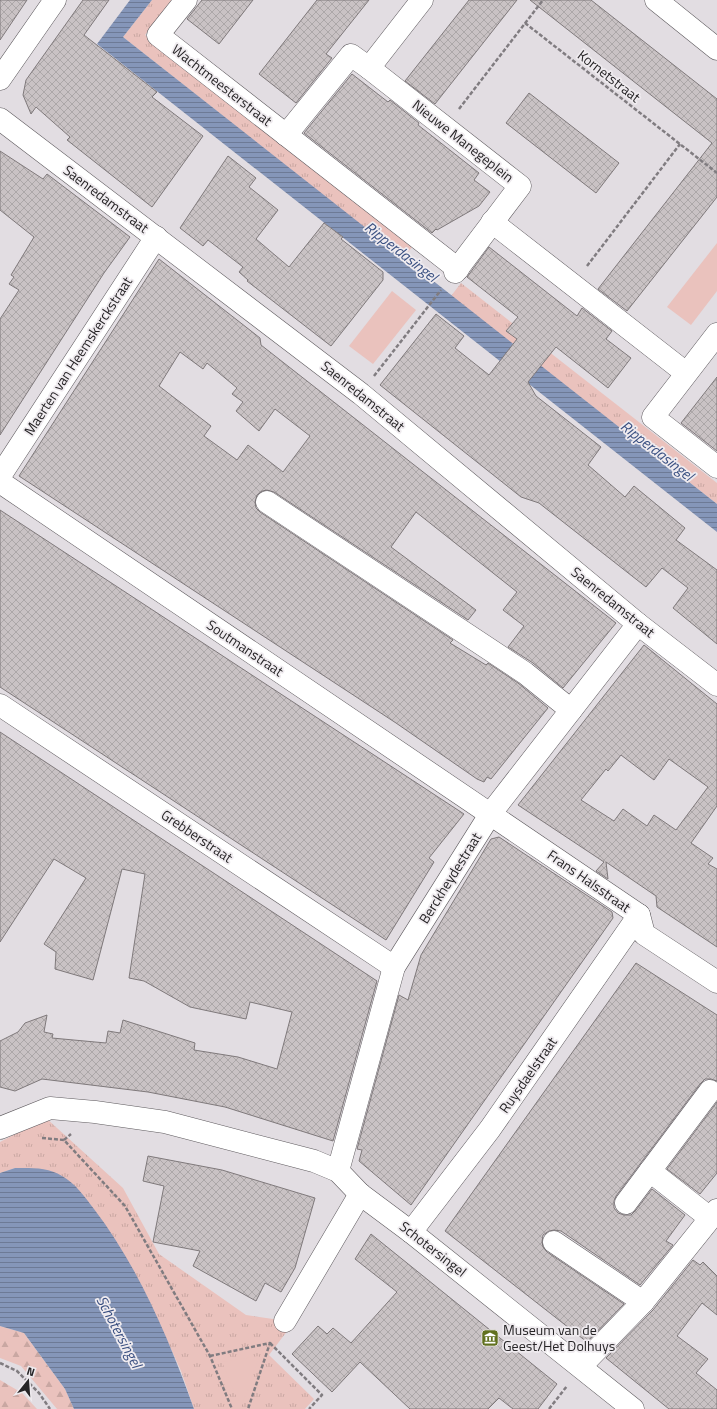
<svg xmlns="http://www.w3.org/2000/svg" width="717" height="1409" viewBox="0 0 717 1409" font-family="'Titillium Web',sans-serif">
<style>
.grass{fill:url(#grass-tufts)}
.forest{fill:url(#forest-firs)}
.green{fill:#eac2bd}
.water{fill:url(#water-rules)}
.building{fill:url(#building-cross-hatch);stroke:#7f797b;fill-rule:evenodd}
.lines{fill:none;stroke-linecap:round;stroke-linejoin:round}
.minor-casing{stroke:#5e5a5e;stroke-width:23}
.path{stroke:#807c80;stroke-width:2.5;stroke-dasharray:4 2;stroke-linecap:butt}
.minor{stroke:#fff;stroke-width:22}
.labels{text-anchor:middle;stroke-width:3.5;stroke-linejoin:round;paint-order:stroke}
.street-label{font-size:14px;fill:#262426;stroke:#efebef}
.poi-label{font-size:14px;fill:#262426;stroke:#efebef;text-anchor:start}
.water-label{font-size:15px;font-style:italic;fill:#394f81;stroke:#efebef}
</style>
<defs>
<pattern id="grass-tufts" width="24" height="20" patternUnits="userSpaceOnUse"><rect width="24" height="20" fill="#eac2bd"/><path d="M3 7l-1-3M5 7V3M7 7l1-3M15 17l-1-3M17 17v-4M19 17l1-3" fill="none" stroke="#c9a7a2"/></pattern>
<pattern id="forest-firs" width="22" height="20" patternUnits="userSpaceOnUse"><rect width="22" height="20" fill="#eac2bd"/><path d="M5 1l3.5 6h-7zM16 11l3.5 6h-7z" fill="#c9a7a2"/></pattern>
<pattern id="water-rules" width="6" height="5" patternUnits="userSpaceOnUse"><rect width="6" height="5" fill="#8596b9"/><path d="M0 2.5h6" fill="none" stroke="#6d7a96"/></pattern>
<pattern id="building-cross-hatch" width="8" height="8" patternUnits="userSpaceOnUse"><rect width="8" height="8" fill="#c9c2c4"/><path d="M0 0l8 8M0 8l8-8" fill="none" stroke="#aca7a8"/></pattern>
</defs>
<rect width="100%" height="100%" fill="#e2dde2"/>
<g class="grass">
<polygon points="152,0 172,0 145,35 413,246 403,258 123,37"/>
<polygon points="461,283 717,483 717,504 451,296"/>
<polygon points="46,1118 123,1188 159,1254 246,1315 280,1320 291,1326 269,1355 314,1399 305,1409 194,1409 181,1371 147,1296 15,1168 0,1173 0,1142"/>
</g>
<g class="forest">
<polygon points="0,1326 24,1333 65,1389 74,1409 57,1409 21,1366 0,1358"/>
<polygon points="0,1380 22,1393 37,1409 0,1409"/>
</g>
<g class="green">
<polygon points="717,243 717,291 691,325 667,307"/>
<polygon points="392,291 416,310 373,364 349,346"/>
<polygon points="259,1356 241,1408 222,1362"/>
</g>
<g class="water">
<polygon points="130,0 152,0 123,37 717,504 717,532 97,44"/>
<path d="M15 1168C31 1168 48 1167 62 1176 75 1183 85 1197 94 1209 139 1268 169 1339 194 1409H74L65 1389 24 1333 0 1326V1173Z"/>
</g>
<g class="building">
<polygon points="0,0 27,0 0,40"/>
<polygon points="83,0 109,0 84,35 157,92 152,97 203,136 152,207 67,140 70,137 36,107 31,114 23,95 26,80"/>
<polygon points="202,0 253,0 219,44 187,19"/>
<polygon points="317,0 369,0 326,54 332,58 296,103 259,74"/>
<polygon points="469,0 517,0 435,104 405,81"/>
<polygon points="530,0 591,0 717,99 717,197 627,311 598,289 712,143"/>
<polygon points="352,74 388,102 390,100 419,123 418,125 479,173 474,180 490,192 479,206 437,230 436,229 432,233 304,133"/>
<polygon points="529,93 619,163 596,193 506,123"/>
<polygon points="0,151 43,179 47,174 130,237 104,273 0,435 0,319 19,290 9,284 14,277 11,275 34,237 0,210"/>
<polygon points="228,156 256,178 249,187 278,210 256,239 289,267 324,223 343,237 341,239 383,272 383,280 331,346 247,281 248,280 239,272 243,267 208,240 203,246 180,228"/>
<polygon points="489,247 577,316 582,308 612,331 606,339 631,358 608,388 556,347 528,382 536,396 601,447 588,465 625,497 634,486 685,528 676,540 717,570 717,644 673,608 688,588 662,568 646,587 539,503 521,497 380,385 436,314 464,336 455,348 489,375 517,339 506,331 518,317 467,277"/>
<path d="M159 259 260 338 261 345 616 623 563 688 533 663 508 647 524 626 503 610 517 592 416 512 391 547 476 610 468 620 274 492 267 490 262 491 257 495 255 502 256 508 260 512 453 640 450 643 486 665 488 663 518 683 548 708 491 779 487 777 484 782 477 779 396 723 19 476ZM180 352 203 369 207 363 237 388 232 394 243 402 236 411 259 431 275 409 310 436 283 472 248 445 237 460 204 436 211 426 159 386Z"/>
<polygon points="717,377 717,451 681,423"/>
<polygon points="0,510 464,814 429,858 434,862 386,940 0,687"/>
<path d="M644 645 717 704V806L691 843 713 858 708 864 717 869V947L657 907 656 896 606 862 608 879 596 871 604 862 518 805ZM621 755 654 780 669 759 708 787 676 830 654 815 647 826 623 809 614 821 581 800 606 769 608 771Z"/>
<polygon points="0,732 377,981 333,1141 225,1107 148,1092 42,1079 15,1091 0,1087 0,1041 18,1032 25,1023 47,1015 44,1032 53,1034 52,1038 106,1043 108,1031 120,1033 123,1020 195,1043 194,1050 238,1057 277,1069 292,1012 250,1002 246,1019 190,1007 144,981 129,978 145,874 122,869 93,980 55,969 56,952 44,944 86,878 54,859 0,942"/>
<polygon points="499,837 612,912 613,918 411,1205 359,1161 362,1150 357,1149 399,995 408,1000 421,955 491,839"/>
<polygon points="636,963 717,1015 717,1081 711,1079 705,1079 700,1084 616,1196 614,1201 614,1208 618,1213 624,1215 631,1215 636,1210 652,1189 685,1215 666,1241 673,1245 640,1285 561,1231 554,1230 549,1231 543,1235 542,1242 543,1247 547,1252 624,1304 587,1342 445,1231"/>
<polygon points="717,1102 717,1173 700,1194 667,1169"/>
<polygon points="148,1156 222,1170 315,1198 295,1268 281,1292 265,1283 256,1301 193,1266 200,1251 153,1242 164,1186 143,1181"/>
<polygon points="371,1234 557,1384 538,1409 513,1409 499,1398 488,1409 410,1409 360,1362 332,1392 292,1354 318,1326 327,1334 333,1328 351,1343 397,1292 355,1259"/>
<polygon points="693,1260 700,1265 703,1262 717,1276 717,1315 702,1303 677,1336 708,1359 696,1373 717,1390 717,1409 669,1409 606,1358 653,1310"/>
</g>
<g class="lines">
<defs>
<g id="minor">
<polyline points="186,0 158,35 458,269"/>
<polyline points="656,0 717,49"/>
<polyline points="369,68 520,186 455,272"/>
<polyline points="0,79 55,0"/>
<polyline points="0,119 361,394 638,624 717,685"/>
<polyline points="286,135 351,55 369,68 422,0"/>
<polyline points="492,222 686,373"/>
<polyline points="717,334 653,417 717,467"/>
<polyline points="0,476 156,237"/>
<polyline points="0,482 639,915 644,934 717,982"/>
<polyline points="267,502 525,673 571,710"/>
<polyline points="0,705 394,967"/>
<polyline points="0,1128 50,1108 95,1112 165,1122 314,1161 338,1171 360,1194 411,1232 633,1409"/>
<polyline points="338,1171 394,967 491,813 638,624"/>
<polyline points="650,1171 710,1218"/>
<polyline points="626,1203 710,1091"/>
<polyline points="411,1232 490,1129 639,915"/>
<polyline points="554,1242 643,1302"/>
<polyline points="285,1321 360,1194"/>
<polyline points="581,1366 643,1302 717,1210"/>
</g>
</defs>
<use href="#minor" class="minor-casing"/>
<g class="path">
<polyline points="525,23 717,173"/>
<polyline points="459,109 543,0"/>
<polyline points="587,266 680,144"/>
<polyline points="374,376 441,290"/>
<polyline points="42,1138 64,1140 125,1206 210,1356 232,1409"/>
<polyline points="64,1140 71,1134"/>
<polyline points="270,1343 322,1395 309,1409"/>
<polyline points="210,1356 270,1343 248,1409"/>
<polyline points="0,1363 17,1371 39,1393 50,1409"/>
<polyline points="549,1409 567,1386"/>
</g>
<use href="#minor" class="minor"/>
</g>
<defs>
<symbol id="museum-square" viewBox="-11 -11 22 22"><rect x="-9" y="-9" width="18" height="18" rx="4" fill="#61711e" stroke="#efebef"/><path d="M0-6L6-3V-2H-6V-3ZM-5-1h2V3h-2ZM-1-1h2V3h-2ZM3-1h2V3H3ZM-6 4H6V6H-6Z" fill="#fff"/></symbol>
</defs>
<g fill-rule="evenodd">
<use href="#museum-square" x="480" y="1328" width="20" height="20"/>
</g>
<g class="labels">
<g class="street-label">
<text transform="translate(609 76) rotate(38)" y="5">Kornetstraat</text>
<text transform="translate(222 85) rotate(38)" y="5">Wachtmeesterstraat</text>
<text transform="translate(463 141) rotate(38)" y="5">Nieuwe Manegeplein</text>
<text transform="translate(106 199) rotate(37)" y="5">Saenredamstraat</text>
<text transform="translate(78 356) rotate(-57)" y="5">Maerten van Heemskerckstraat</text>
<text transform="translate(363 396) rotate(39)" y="5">Saenredamstraat</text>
<text transform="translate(613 602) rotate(39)" y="5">Saenredamstraat</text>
<text transform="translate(245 648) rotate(34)" y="5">Soutmanstraat</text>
<text transform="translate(197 836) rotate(34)" y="5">Grebberstraat</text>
<text transform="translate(450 878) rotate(-58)" y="5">Berckheydestraat</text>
<text transform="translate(589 881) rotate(35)" y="5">Frans Halsstraat</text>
<text transform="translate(528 1075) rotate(-55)" y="5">Ruysdaelstraat</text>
<text transform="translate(433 1249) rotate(38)" y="5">Schotersingel</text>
</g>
<g class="poi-label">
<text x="503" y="1335">Museum van de<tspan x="503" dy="16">Geest/Het Dolhuys</tspan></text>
</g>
<g class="water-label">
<text transform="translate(401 252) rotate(38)" y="5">Ripperdasingel</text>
<text transform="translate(657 451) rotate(38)" y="5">Ripperdasingel</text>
<text transform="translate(119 1332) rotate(62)" y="5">Schotersingel</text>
</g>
</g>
<g transform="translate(28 1381) rotate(17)" stroke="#efebef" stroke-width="3" paint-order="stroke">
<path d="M0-3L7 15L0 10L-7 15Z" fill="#262426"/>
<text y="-6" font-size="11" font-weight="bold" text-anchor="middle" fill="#262426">N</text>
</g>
</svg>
